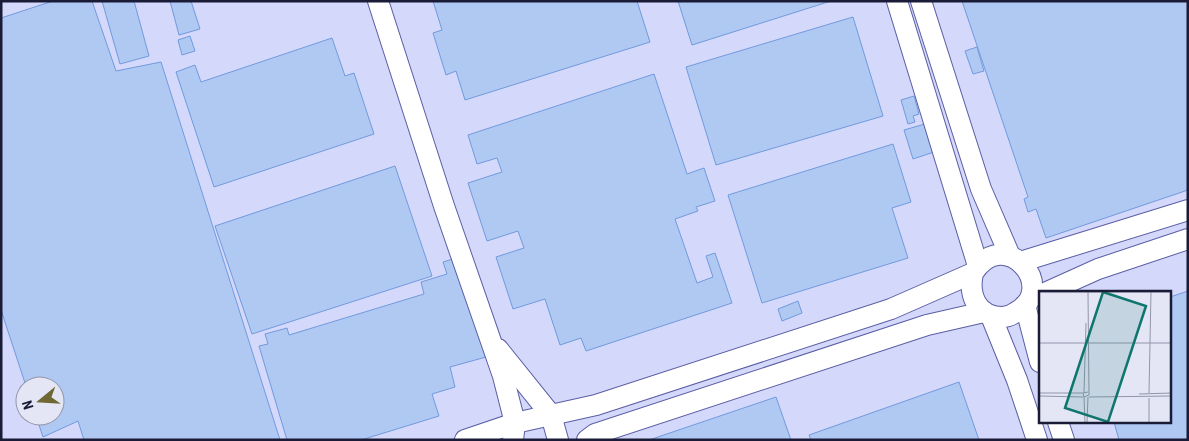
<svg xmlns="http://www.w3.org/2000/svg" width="1189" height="441" viewBox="0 0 1189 441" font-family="'Roboto Condensed',sans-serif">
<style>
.built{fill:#d4d8fb;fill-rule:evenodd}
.building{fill:#afc9f3;stroke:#719add}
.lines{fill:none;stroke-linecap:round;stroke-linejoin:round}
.minor-casing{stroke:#5b5ea4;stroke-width:22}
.minor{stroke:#fff;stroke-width:20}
.inset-road{fill:none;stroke:#9395aa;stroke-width:1}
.view{fill:#0f766e;fill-opacity:0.15;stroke:#0f766e;stroke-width:2.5}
.inset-edge{fill:none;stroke:#1a1b37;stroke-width:2.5}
</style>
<rect width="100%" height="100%" fill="#e4e6f6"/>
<path class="built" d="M1 1H1188V440H1ZM1040 292H1170V422H1040ZM25 386H55V416H25Z"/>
<g class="building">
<polygon points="53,1 92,1 116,71 161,62 280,440 84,440 78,421 43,437 36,416 55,416 55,386 26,386 1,310 1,18"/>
<polygon points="102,1 134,1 149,56 120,64"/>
<polygon points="170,1 191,1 200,29 179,35"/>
<polygon points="433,1 637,1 650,42 465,100 456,71 446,75 433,33 442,30"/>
<polygon points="678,1 831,1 692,45"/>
<polygon points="962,1 1188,1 1188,190 1046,238 1036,209 1028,212 1024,199 1028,197"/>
<polygon points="853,17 883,116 716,165 686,67"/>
<polygon points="190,36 195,51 182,55 178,40"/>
<polygon points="332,38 345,76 354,73 374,134 214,187 176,72 195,65 201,82"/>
<polygon points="977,47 984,71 973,74 965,51"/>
<polygon points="654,74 687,174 704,168 715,201 696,207 698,211 675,219 697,283 713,277 706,256 715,253 732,303 586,351 581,338 560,345 545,299 513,309 496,257 524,248 518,231 487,241 468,183 502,172 497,158 477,164 468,135"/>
<polygon points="914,96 919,114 913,116 915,122 908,124 901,100"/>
<polygon points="925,124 934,152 913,159 904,130"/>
<polygon points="893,144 911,202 892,208 908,258 762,303 728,195"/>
<polygon points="395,166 432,276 252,334 215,226"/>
<polygon points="456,258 486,357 450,367 455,387 432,394 439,416 361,440 287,440 259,346 268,344 265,334 287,328 289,335 424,294 421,282 447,274 443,262"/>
<polygon points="1188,291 1188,440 1119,440 1114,422 1170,422 1170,297"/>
<polygon points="798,301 802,313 782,321 778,309"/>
<polygon points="959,382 979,440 811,440 809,435"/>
<polygon points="776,397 791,440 649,440"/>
</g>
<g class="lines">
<defs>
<g id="minor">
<polyline points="378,1 444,206 503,376 515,423 513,440"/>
<polyline points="897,1 978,266"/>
<polyline points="921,1 981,189 1010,256"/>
<polyline points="1020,262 1188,210"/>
<polyline points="1047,292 1098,269 1188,239"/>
<polyline points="1025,305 1040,362"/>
<polyline points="991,316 1017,380 1037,440"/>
<polyline points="498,349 551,415 558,440"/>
<polyline points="1058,422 1064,440"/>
<path d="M465 440 515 423 596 405 891 309 973 273C1005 223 1060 289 1016 312 1012 315 1007 317 1002 317 977 317 968 295 973 273"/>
<polyline points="587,440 595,434 927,325 984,312"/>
</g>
</defs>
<use href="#minor" class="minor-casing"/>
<use href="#minor" class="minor"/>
</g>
<g transform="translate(1039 291)">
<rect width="132" height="132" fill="#e4e6f6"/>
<path class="inset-road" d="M0 1H133M49 1 50 104 45 106 44 102 49 101M0 52H133M45 101 47 32M0 102H44M110 102 112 0M100 103 133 102M0 105 44 106M45 106 46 132M50 106 133 105M110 107V132M48 132 49 106"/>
<path class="view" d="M64 1 107 15 69 131 26 117Z"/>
<rect width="132" height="132" class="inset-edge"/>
</g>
<rect width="1189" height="441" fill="none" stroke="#1a1b37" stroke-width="5"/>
<g transform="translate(40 401) rotate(252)"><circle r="24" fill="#e4e6f6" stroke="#9395aa"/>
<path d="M0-4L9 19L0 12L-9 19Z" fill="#6f6734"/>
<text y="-8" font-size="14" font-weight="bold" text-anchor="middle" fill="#1a1b37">N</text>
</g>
</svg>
